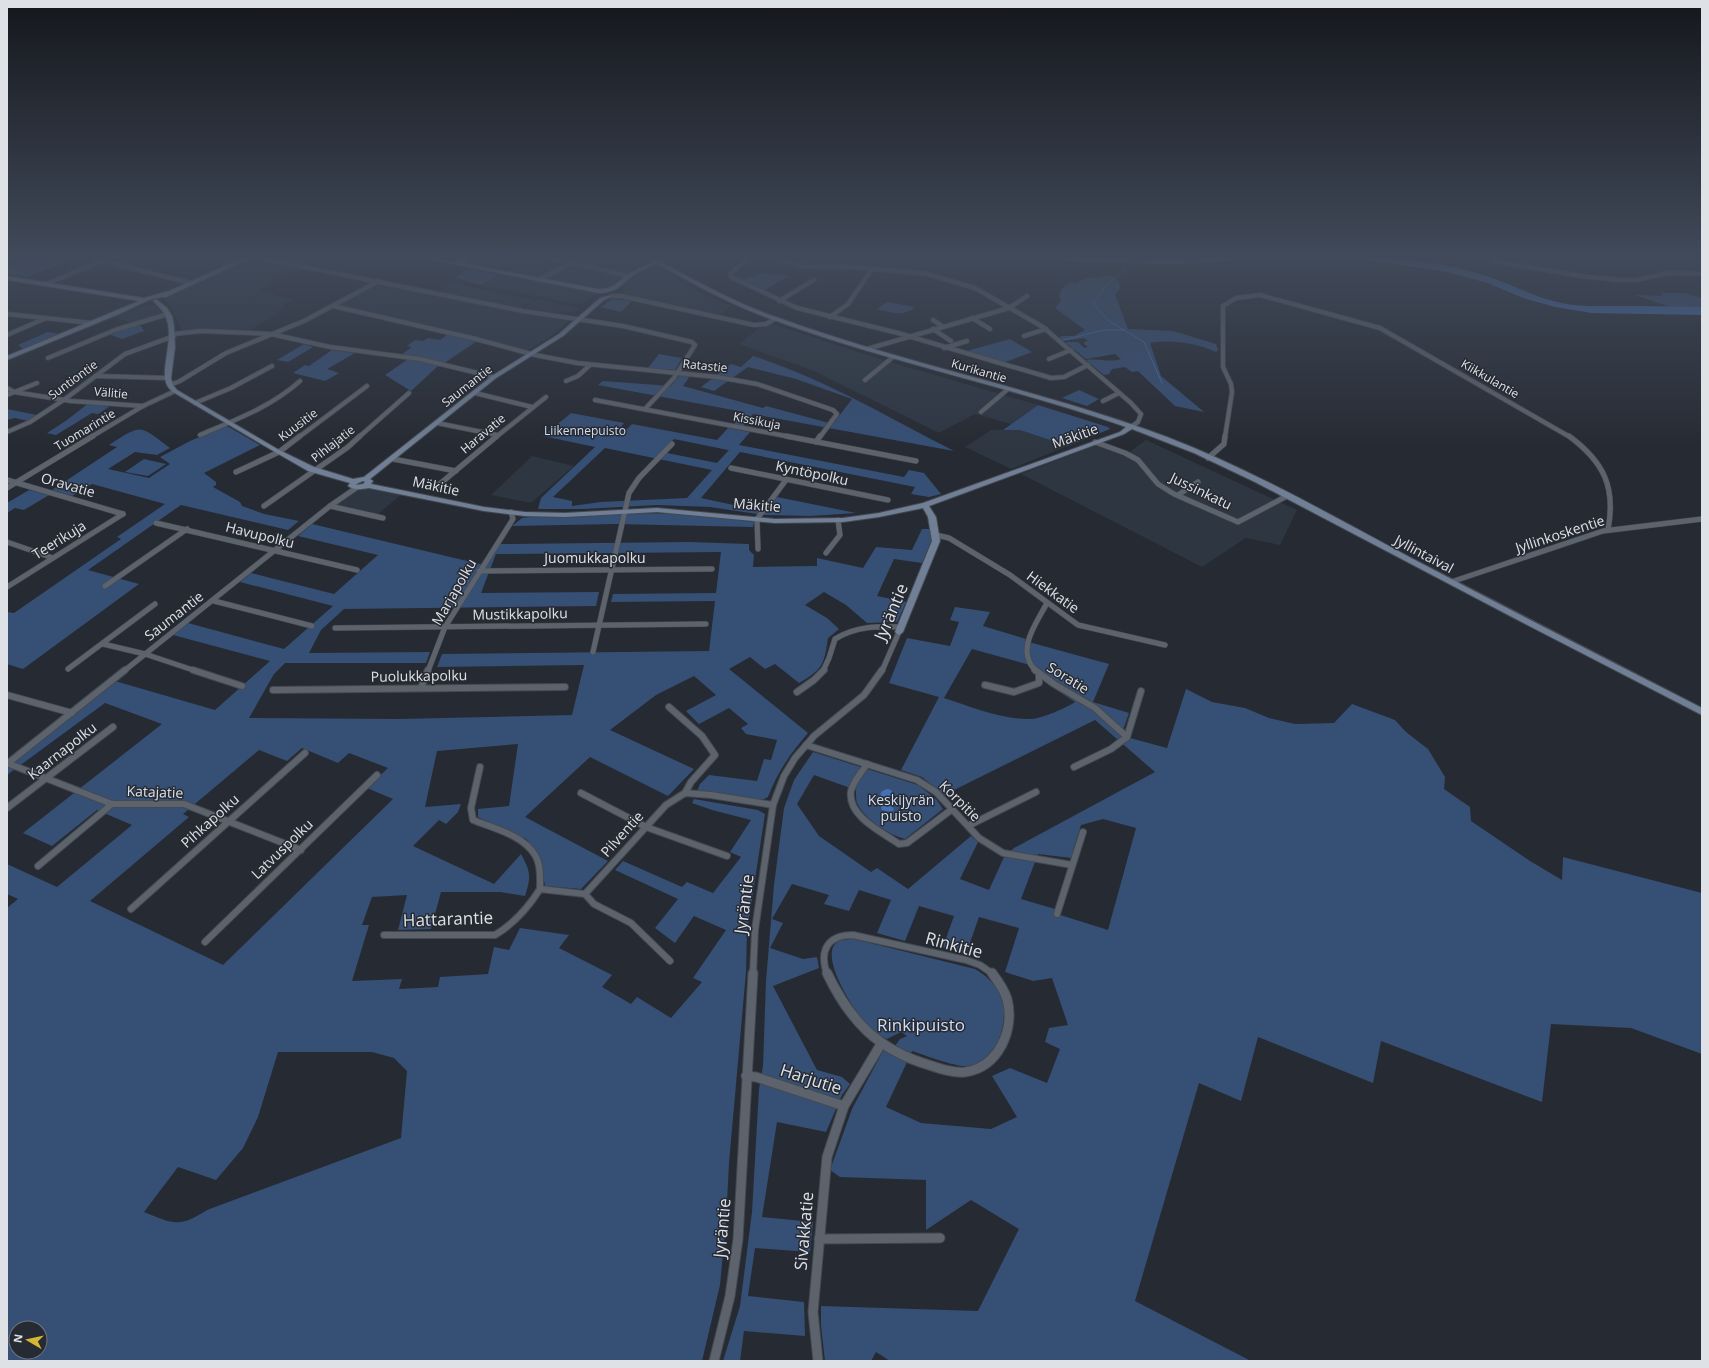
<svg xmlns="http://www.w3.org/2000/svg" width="1709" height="1368" viewBox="0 0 1709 1368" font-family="'Open Sans',sans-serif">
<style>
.built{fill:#2d3641}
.green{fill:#364f75;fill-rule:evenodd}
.water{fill:#4570b4}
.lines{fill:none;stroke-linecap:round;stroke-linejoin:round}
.stream{stroke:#4570b4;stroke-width:1}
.street-far3-casing{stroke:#45494f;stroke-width:5.5}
.street-far2-casing{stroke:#45494f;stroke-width:6}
.street-far1-casing{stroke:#45494f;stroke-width:8}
.street-casing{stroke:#45494f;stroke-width:11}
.secondary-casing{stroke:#45494f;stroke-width:2}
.street-far3{stroke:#5d636c;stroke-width:4}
.street-far2{stroke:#5d636c;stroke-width:5}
.street-far1{stroke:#5d636c;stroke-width:6}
.street{stroke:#5d636c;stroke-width:9}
.secondary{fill:#707f95;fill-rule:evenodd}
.labels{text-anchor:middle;stroke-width:3;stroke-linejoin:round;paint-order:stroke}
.far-street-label{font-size:12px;fill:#dee1e6;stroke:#262a32}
.far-park-label{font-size:12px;fill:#d2def1;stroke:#262a32}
.street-label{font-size:14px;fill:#dee1e6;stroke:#262a32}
.park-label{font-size:14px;fill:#d2def1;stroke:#262a32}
.near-street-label{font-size:17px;fill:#dee1e6;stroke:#262a32}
.near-park-label{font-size:17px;fill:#d2def1;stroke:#262a32}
</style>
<rect width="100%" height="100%" fill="#262a32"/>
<g class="built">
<polygon points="432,257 640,257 647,261 579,305 481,285 499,274 533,281 539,277"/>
<polygon points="254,258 298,267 269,281 271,284 259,290 294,300 282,306 286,308 277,312 280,314 257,325 251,332 182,331 171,306 164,299"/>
<polygon points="653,266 699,292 731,306 720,316 624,295 622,285 642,270"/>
<polygon points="379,283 435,294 452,283 534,300 516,311 571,319 551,336 527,351 428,325 334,306"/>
<polygon points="537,299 579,308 574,312 552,313 524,308"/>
<polygon points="145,305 154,305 165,314 133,323 113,317"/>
<polygon points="772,324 883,360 1038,405 1011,424 975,414 939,433 814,371 739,344 759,328"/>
<polygon points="991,430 1020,430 1068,446 1011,469 965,447"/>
<polygon points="1146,440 1297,510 1280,545 1246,538 1202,567 1021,474 1097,445 1124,456"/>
<polygon points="532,456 574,466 531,503 491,495"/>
<polygon points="372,488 401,495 372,519 331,509 356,490"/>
</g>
<g class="green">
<polygon points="29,257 80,257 27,277 7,274 7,267 32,260 27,258"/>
<polygon points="271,257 312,257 322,259 299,263"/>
<polygon points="467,269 498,275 481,285 456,278"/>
<polygon points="762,273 785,275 789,276 765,290 742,280"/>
<path d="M1107 275 1118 280C1121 287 1121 289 1115 294L1128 329 1173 331 1216 344 1218 350 1216 352C1197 343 1170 339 1150 343L1161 376 1204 412 1175 406 1138 371 1132 372 1125 367 1112 369 1109 374 1104 375 1086 360C1098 358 1110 363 1121 359L1115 354 1086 359 1065 342H1078L1084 348 1088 347 1084 344V342L1088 341 1084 338 1064 341 1059 338 1062 336H1074L1085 330 1055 308 1062 299 1059 298C1059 290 1064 287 1070 282L1076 283C1087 275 1096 280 1107 275Z"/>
<polygon points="1661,293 1685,293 1702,298 1702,307 1670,307 1635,295 1663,296"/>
<polygon points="612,299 632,301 621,312 601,307"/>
<path d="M887 302 915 307C902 318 892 312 877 309Z"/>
<polygon points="139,324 144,331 122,339 108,334"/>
<polygon points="48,332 59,334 24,349 18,345"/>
<polygon points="448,334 477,341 443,364 401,355 412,347 407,346 415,340 423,341 428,338 440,340"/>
<polygon points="1010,339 1032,352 1003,363 963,352"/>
<polygon points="304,344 313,347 288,362 277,360"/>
<polygon points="332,350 355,353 327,369 339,373 325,381 293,373 305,365 309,366"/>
<polygon points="659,354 682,358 675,370 648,368"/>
<path d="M753 356C824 379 888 417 954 451L753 414 743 426 734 424 744 412 598 385 603 381 671 386 680 375 690 376 683 386 763 408 766 406 833 424 852 399 796 379 748 367 714 391 701 387 731 364 741 367Z"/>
<polygon points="408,359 439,365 411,391 385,375"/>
<polygon points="1079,390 1099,399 1087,406 1062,398"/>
<polygon points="90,402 109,407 98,414 92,413 56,435 47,433 67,420"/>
<polygon points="1038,405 1108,427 1110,429 1068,446 1020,430 1003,430"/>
<polygon points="7,409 37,415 28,421 15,418 7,420"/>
<path d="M571 413 624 423 621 427 627 429 632 424 717 440 728 428 750 432 739 445 904 477 909 470 924 473 941 494 929 497 911 494 915 487 740 452 701 498 766 512 777 497 856 513 811 516 764 515 710 507 657 505 583 509H538L541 498 595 447 543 436ZM674 439 728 450H729L717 463 662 452ZM605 448 712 470 687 498 601 502 572 506V501L553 497Z"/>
<path d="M227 426 260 445 204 473 216 482V485L213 487 240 502 242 506 264 514 299 521 288 530 181 505 88 570 139 584 23 669 7 664V612L14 613 121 539 117 537 165 504 92 484 72 496 52 490 117 447 109 445C143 423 139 425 170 448L157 455 135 452 108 469 149 478 170 464 160 457 190 441Z"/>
<polygon points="144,459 166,464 148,476 125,472"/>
<polygon points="29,490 49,495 24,510 15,508 7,513 7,503"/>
<polygon points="633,513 687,514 754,522 753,527 616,524 512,526 522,518 529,517 570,517"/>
<path d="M312 524 484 565 499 544 690 542 749 544V550L754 555 753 567 817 566V558L863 568 876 547 912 550 922 529H931L932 539 922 563 894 559 877 596 906 602 897 622 867 623 846 605 824 592 805 605 827 618 839 629 828 638C824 665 823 669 799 683L775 664 765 669 750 657 729 669 808 733C790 754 778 771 768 797L762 800 697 791 700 784 709 775 757 781 764 759 771 760 777 740 746 734 741 728 748 724 729 708 699 724 686 711 716 695 694 676 656 695 610 730 694 769 668 796 590 757 525 817 608 861 581 889 545 886 539 855 526 839 478 817V809L509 806 518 744 437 751 425 807 461 804 458 812 446 824 439 820 413 846 494 884 521 854C531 872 531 877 525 896L500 892H441L431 929 398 930 407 895 372 897 362 925H369L352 981 402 979 399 989 438 987 440 977 488 974 494 947 509 950 520 928 569 935 559 948 612 975 602 987 631 1004 637 997 671 1018 702 982 693 978 726 930 694 916 675 943 655 928 678 899 615 870 623 861 682 887 687 882 713 893 741 857 730 852 751 820 712 810 692 803 694 799 758 810 765 814 747 932 746 972 729 1163 726 1222 720 1285 702 1361H7V908L18 899 7 894V864L57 887 132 825 97 810 52 846 23 833 162 724 105 703 7 775V766L115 681 215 710 270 661 173 635 188 623 284 649 333 606 240 582 251 573 334 594 378 555 298 536ZM721 552 716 593 613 594 611 602 715 601 709 651 442 654 437 667 584 665 572 715 399 719 249 718 274 674 285 663H426L430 652 309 653 321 630 344 609 596 606 599 592 481 593 496 554ZM302 748 338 763 349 753 388 768 367 788 393 799 223 965 90 901 189 817 183 814 259 750 287 761ZM278 1052H372L394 1058 407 1071 401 1138 207 1210C179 1228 174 1224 144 1212L178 1167 216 1180 243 1148 258 1117ZM16 1328H40V1352H16Z"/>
<path d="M955 607 990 612 983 626 1026 639 1025 641 1109 664 1093 702 1129 713 1123 730 1130 738 1167 748 1186 689 1212 702 1245 708 1269 718 1295 724 1334 723 1352 704 1395 720 1406 732 1428 749 1445 777 1444 789 1470 807 1471 821 1530 861 1562 880 1563 857 1702 893V1054L1631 1028 1551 1024 1542 1102 1381 1041 1373 1083 1258 1037 1241 1101 1199 1083 1135 1301 1251 1361H890L876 1352 871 1361H825L821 1326V1306L978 1311 1019 1229 971 1200 926 1230V1180L840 1177 830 1170 852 1109 884 1049 908 1060 886 1107 921 1123 991 1129 1017 1117 992 1076 1010 1068 1047 1083 1060 1049 1045 1042 1049 1028 1068 1025 1052 978 1033 981 1005 972 1019 928 979 917 966 954 943 947 954 916 919 906 905 941 877 933 891 900 859 890 849 911 824 904 829 895 792 884 772 919 783 923 770 948 803 959 817 957 819 968 773 986 817 1070 842 1077 850 1084 842 1095 826 1132 777 1122 762 1217 813 1222 810 1252 755 1248 748 1296 804 1302 805 1336 744 1331 740 1361H723L740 1306 752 1212 759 1089 763 1066 766 981 774 885 784 808 794 780 813 752 918 785 936 799 943 809 905 839C889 835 864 819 857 803 856 800 856 794 856 790L814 775 797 804 819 836 871 872 877 868 908 889 971 836 978 842 960 879 989 890 1004 857 1014 848 1155 772 1095 720 944 795 922 777 901 770 939 697 889 683 907 638 950 646 959 622 950 620ZM972 649 1030 665 1042 680 1075 702C1066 708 1043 718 1032 719 1003 720 972 707 944 698ZM1103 819 1136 828 1108 930 1054 913 1055 909 1021 899 1038 854 1071 858 1081 825Z"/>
<path d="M854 939 975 969C987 976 998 986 1003 1000 1005 1003 1004 1008 1004 1012 1004 1035 993 1061 968 1066 957 1068 925 1055 912 1051L911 1053 895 1046 900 1039 907 1036 901 1032 887 1039C880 1036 872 1032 867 1026 856 1013 813 950 841 940 845 939 850 939 854 939Z"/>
</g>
<g class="water">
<path d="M1029 257H1252C1206 266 1161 264 1115 263 1086 262 1058 261 1029 257Z"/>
<path d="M1348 257C1394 257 1440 261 1483 275 1510 283 1533 297 1561 303 1579 307 1599 306 1618 306 1646 306 1673 306 1700 307H1702V315L1592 313 1555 307 1523 298 1488 283 1447 272Z"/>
<polygon points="887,789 891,790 894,796 890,804 894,809 892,812 882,810 878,799 882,791"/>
</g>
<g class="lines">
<g class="stream">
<polyline points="1123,262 1125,270 1107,284 1093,304 1109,321 1144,342 1162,383"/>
<polyline points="1063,340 1104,330 1124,330"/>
</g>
<defs>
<g id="street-far3">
<polyline points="213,257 234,262"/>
<polyline points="254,257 523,311 623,326 692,342 695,345 674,378 645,409"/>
<polyline points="547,257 629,276"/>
<polyline points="750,257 731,273 731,277 797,308 898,333 1051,378 1064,377 1088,365"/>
<polyline points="768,257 802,266 854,267 927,274 975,288 1043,327 1131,403 1141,414 1138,422 1131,427"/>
<polyline points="102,261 187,282"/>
<polyline points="1493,261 1581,276 1619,280 1636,280 1668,273 1702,274"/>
<polyline points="657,262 673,257"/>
<polyline points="539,280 581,257"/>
<polyline points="46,284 111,257"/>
<polyline points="612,296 621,296 754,325 766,324 775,319"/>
<polyline points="779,301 814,280"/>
<polyline points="333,306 476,339 535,355 577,363 717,377 757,384 833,410 837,414 820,437"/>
<polyline points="7,314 92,323"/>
<polyline points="830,317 848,304 872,269"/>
<polyline points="972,318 990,329"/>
<polyline points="933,320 942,326"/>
<polyline points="933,329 951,341"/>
<polyline points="173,334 201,331 271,334 330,347 420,359 494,377"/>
<polyline points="7,335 46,318"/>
<polyline points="1024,336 1046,329"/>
<polyline points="944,348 967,341"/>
<polyline points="867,349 1009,308 1027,296"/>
<polyline points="48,358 115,330 168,314"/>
<polyline points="1049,359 1071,350"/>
<polyline points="96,376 168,378"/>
<polyline points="865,380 893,357"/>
<polyline points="566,381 578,376 590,365"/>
<polyline points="170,385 180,381 226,353 304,321 379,281"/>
<polyline points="7,388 14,392 71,401 143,406"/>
<polyline points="475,393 532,407"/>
<polyline points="7,395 37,383"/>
<polyline points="595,400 791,437"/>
<polyline points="1103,401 1119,393"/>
<polyline points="195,403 231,388 272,366"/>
<polyline points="981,412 1007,390"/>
<polyline points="437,423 497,435"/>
<polyline points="7,432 30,422 65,399 125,354 174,336"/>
<path d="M200 435C235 420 271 407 300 381"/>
<polyline points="91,437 143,406 175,391"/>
<polyline points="299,437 367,386"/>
<polyline points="359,437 409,393"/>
<polyline points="496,437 546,397"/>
<polyline points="1225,437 1232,392 1231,384 1223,367 1223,306 1236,298 1260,295 1380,328 1570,437"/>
</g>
<g id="street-far2">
<polyline points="786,436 916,461"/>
<path d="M1569 436C1604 462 1616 487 1608 530"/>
<polyline points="816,442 820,436"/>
<polyline points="1095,442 1125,453 1138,460 1158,484 1174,494 1238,522 1287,496"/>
<polyline points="1208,458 1224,444 1225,436"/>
<polyline points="393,459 456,471"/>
<polyline points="731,468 888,500"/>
<polyline points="236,472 279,452 300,436"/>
<polyline points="7,480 123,514"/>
<polyline points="7,488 93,436"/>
<polyline points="435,488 497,436"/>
<polyline points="1178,495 1198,482"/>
<polyline points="264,506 348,447 360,436"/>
<polyline points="330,506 383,518"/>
<polyline points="156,523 357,570"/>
<polyline points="936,535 949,538 1010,575 1078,625 1165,645"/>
<polyline points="7,542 53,558"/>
<polyline points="758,549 757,519 786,480"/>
<polyline points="826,553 840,535 838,520"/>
<polyline points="479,571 712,569"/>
<polyline points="1451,582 1603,531 1702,519"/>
<polyline points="105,586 187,529"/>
<polyline points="7,587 123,514"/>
<polyline points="214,601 312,626"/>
<polyline points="335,628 706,624"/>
<polyline points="103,644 145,654 196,671"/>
<polyline points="593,652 629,493 639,478 672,444"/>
<polyline points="68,669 155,604"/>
<polyline points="124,671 330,506 356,488"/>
<polyline points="428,671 445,627 513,519 511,512"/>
<path d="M823 671 829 658 835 639C856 626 878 626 902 627"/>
<polyline points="882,671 899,632"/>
<path d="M1036 671C1015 650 1036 624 1047 603"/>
</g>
<g id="street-far1">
<polyline points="193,670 242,686"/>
<polyline points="1035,670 1054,684 1095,708 1127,737"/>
<polyline points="985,685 1014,692 1039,683 1039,675"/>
<polyline points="421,688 428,670"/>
<polyline points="273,690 565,687"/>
<polyline points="797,692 814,680 824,670"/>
<polyline points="7,695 72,713"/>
<polyline points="669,707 702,736 715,755 691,782 685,793"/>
<polyline points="806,745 917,780 936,792 979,838 1003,853 1072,865"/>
<polyline points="7,763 112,804 184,804 301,850"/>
<polyline points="7,764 125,670"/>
<path d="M867 764C862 772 853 781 851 791 847 816 882 832 899 844L907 843 951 810"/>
<path d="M480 767 471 808 473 820C493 828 523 835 535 855 541 865 540 878 540 889"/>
<polyline points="1074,767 1111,749 1127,737 1141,691"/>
<polyline points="581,793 646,827 727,856"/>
<polyline points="7,808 113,727"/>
<polyline points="968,826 1036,792"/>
<polyline points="38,866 112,804"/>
<polyline points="585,894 666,805 685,793 711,795 773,805"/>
<polyline points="585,894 594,904 631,923 670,961"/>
<polyline points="131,909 305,753"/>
<polyline points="1057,914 1083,832"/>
<path d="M384 935H495C515 923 528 908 540 889L585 894"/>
<polyline points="205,942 377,775"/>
<polyline points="753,974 755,930 773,805 784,776 795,758 814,736 864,695 882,670"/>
<path d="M827 974C819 951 827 935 853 935L966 960 980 965 993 974"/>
</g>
<g id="street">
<path d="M827 973C850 1021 878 1050 929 1065 941 1069 953 1073 965 1072 999 1067 1015 1029 1007 999 1004 989 998 981 992 973"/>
<polyline points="746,1076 756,1077 844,1106"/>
<polyline points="819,1239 940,1238"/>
<polyline points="714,1361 730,1296 738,1239 753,973"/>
<polyline points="818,1361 813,1312 827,1157 844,1106 881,1044"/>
</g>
<g id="secondary">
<polygon points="245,257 253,257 166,297 162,297 149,300 119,314 7,360 7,356 139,301 7,280 7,276 144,298 169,291"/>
<path d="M417 257H429L456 262 466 257H473L462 263 598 289C616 289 618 280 632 272 638 268 646 265 653 262L644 257H651C692 278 732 302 776 317 904 364 1039 389 1167 437 1253 470 1334 517 1415 560 1510 610 1606 659 1702 708V715L1516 619 1255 482 1194 453 1132 429 1124 434 929 506 936 517 940 541 903 632 899 635 895 632 932 541 928 517 923 508 879 517 843 522 775 523 657 512 565 517 525 516 484 511 369 488C361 489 355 491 348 486L350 483 308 471 275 452 173 392C171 390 168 388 167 385 159 370 176 337 165 315 162 309 158 306 153 301L156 299 167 308 172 316 174 326 175 347 171 378 173 385 177 390 279 450 314 467 353 479 364 477 492 376 559 334 600 298 611 295V297L604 300 563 336 496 378 370 479 373 481 371 484 484 507 525 512 565 513 657 508 775 519 843 518 879 513 923 503 1120 432 1126 427C1009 386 887 362 771 319 731 305 694 284 657 264 649 268 640 270 634 275 620 285 617 293 598 293ZM363 481 365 482 363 484 356 485 358 483Z"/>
</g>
</defs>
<use href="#street-far3" class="street-far3-casing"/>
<use href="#street-far2" class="street-far2-casing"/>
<use href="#street-far1" class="street-far1-casing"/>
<use href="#street" class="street-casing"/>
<use href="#secondary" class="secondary-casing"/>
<use href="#street-far3" class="street-far3"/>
<use href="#street-far2" class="street-far2"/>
<use href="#street-far1" class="street-far1"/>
<use href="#street" class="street"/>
<use href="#secondary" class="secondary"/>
</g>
<linearGradient id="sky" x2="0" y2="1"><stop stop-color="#15171c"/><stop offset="0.57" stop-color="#414a5a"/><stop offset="1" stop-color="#414a5a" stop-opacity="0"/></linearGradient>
<rect width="1709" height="449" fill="url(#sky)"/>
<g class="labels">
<g class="far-street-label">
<text transform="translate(705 366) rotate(6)" y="4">Ratastie</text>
<text transform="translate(979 371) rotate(16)" y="4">Kurikantie</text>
<text transform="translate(1490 379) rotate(30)" y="4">Kiikkulantie</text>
<text transform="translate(73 380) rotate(-36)" y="4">Suntiontie</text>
<text transform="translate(467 386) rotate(-38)" y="4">Saumantie</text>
<text transform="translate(111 393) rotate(5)" y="4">Välitie</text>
<text transform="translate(757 421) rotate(11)" y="4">Kissikuja</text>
<text transform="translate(298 425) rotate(-37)" y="4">Kuusitie</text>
<text transform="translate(85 430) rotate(-31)" y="4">Tuomarintie</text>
<text transform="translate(483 434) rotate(-40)" y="4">Haravatie</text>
<text transform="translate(333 444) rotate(-38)" y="4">Pihlajatie</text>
</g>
<g class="far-park-label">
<text x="585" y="435">Liikennepuisto</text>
</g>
<g class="street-label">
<text transform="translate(1075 436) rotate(-20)" y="5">Mäkitie</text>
<text transform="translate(812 473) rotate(12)" y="5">Kyntöpolku</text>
<text transform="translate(68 485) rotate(16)" y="5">Oravatie</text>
<text transform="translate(436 486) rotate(12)" y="5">Mäkitie</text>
<text transform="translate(1201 491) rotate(26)" y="5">Jussinkatu</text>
<text transform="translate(757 505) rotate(5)" y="5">Mäkitie</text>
<text transform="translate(1560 534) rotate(-18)" y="5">Jyllinkoskentie</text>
<text transform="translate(260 535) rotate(14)" y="5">Havupolku</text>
<text transform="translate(59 540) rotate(-32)" y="5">Teerikuja</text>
<text transform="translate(1424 554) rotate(28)" y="5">Jyllintaival</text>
<text x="595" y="563">Juomukkapolku</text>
<text transform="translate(454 592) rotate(-60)" y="5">Marjapolku</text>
<text transform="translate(1053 592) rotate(36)" y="5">Hiekkatie</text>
<text transform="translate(520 614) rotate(-1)" y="5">Mustikkapolku</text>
<text transform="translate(174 616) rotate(-38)" y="5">Saumantie</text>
<text transform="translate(419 676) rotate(-1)" y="5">Puolukkapolku</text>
<text transform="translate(1068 678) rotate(32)" y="5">Soratie</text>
<text transform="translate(62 751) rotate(-38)" y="5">Kaarnapolku</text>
<text transform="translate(155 792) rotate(2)" y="5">Katajatie</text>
<text transform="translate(960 801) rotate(45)" y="5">Korpitie</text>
<text transform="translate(210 821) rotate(-42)" y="5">Pihkapolku</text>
<text transform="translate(622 834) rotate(-48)" y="5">Pilventie</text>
<text transform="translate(282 849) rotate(-44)" y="5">Latvuspolku</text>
</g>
<g class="park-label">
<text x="901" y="805">Keskijyrän<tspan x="901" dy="16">puisto</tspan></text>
</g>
<g class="near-street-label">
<text transform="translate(891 612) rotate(-67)" y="6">Jyräntie</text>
<text transform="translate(744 904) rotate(-83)" y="6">Jyräntie</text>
<text transform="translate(448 919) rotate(-2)" y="6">Hattarantie</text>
<text transform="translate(954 945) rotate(15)" y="6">Rinkitie</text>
<text transform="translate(811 1079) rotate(18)" y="6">Harjutie</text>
<text transform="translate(722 1228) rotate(-85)" y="6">Jyräntie</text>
<text transform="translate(804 1231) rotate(-85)" y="6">Sivakkatie</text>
</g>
<g class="near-park-label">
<text x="921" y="1031">Rinkipuisto</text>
</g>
</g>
<rect width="1709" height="1368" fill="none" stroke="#dee1e6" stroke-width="16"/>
<g transform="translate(28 1340) rotate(279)"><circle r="19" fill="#262a32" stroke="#70737a"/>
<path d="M0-3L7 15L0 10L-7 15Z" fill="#d3b635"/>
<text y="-6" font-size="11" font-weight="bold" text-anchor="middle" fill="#dee1e6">N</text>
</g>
</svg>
